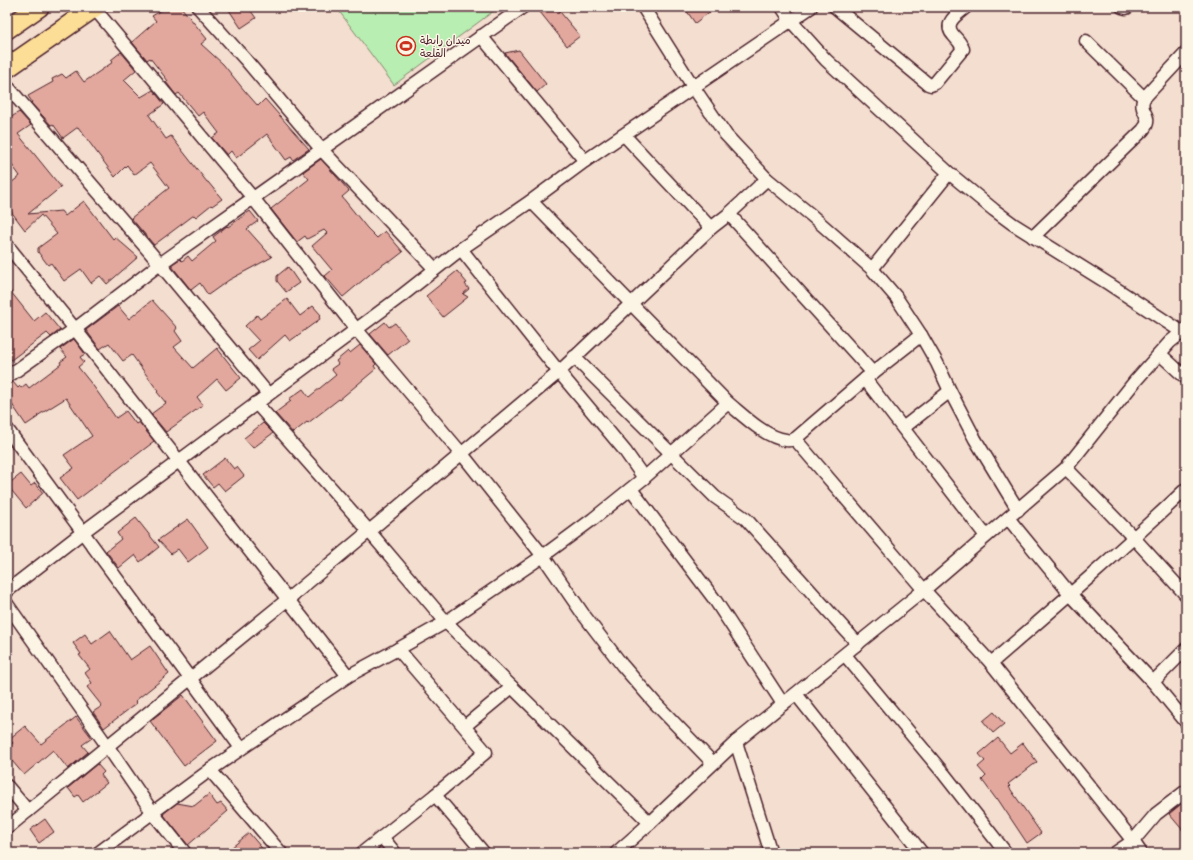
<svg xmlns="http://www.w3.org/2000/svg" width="1193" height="860" viewBox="0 0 1193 860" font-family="Delius,'Playpen Sans Arabic',sans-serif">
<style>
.green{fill:#b8eeb1;stroke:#81866e}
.building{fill:#e2a89d;stroke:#4a1f2b}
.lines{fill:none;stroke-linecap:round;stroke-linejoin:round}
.street-casing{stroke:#4a1f2b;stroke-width:15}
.primary-casing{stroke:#4a1f2b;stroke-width:22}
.street{stroke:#fcf5e5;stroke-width:12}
.primary{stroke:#fcde96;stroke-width:19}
.labels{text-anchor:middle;stroke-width:3;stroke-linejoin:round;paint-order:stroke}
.poi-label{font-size:11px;fill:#4a1f2b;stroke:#fcf5e5;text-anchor:start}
</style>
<rect width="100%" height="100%" fill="#f4decf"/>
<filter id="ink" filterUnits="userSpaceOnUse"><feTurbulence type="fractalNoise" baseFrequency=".025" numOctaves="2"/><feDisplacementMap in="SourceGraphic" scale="8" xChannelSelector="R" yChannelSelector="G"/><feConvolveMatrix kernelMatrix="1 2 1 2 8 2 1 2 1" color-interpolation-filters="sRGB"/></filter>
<g filter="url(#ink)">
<polygon class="green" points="336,7 499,7 394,85"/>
<g class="building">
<polygon points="167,7 181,7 207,39 201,44 223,64 244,90 258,106 265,99 309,149 293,160 291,157 286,160 267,134 236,158 231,151 227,155 212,138 219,133 203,112 198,116 179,93 176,95 166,82 168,81 150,58 147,60 132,42 156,21 152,16"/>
<polygon points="227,7 248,7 256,18 241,28"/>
<polygon points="536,7 556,7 580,36 567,46"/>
<polygon points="684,7 716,7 695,23"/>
<polygon points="519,50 546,84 537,92 505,53"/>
<polygon points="121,52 136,70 124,80 141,97 153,90 164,104 149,115 166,139 171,136 207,182 208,182 222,199 212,206 211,205 196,217 194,215 154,245 131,218 169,188 150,163 134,175 127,165 115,177 78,127 63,138 53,124 51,125 31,103 32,102 28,96 53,82 52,79 62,74 66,78 76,71 84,82 113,62 111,60"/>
<polygon points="19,112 31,125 18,134 61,187 28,214 61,211 65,216 84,201 113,239 115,237 138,257 107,284 100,276 91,283 81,269 64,281 51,263 48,265 38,252 38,248 57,234 41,215 25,230 7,206 7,186 20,176 7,158 7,120"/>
<polygon points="321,159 349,191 342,197 367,228 377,238 385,231 403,252 390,262 388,261 375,270 343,297 325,276 332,270 312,246 327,233 324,230 307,239 305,236 297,242 271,209 309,179 303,172"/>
<polygon points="250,211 258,221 247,229 272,257 229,280 208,295 200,283 191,290 171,265 180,259 182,261 188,256 192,261 216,241 213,237 227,226 228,227"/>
<polygon points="288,267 299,283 286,292 277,281 277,276"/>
<polygon points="457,271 467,283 465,284 469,289 463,294 468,297 443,317 426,296"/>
<polygon points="7,287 34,321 45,312 60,330 51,337 47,333 7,363"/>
<polygon points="287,299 300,316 313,306 321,315 319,317 320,319 290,341 285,335 257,360 248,350 259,341 245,326 257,315 260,319"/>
<polygon points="152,300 177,328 175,331 182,341 174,347 193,368 217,348 241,378 226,390 217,379 197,397 203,405 166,432 151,414 166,403 157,392 158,391 132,355 123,361 109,343 100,349 86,330 118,306 129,319"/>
<polygon points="385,322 389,327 395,323 408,339 388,355 370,334"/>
<polygon points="74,339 85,354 80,357 84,362 78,367 94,387 116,418 126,411 136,424 139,422 154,441 150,444 151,444 77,500 60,478 74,468 64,455 92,436 66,398 37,416 38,417 26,425 7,397 7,384 13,382 18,388 20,386 21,388 26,384 29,388 61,364 60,362 67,357 60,349"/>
<polygon points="360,345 376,364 374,366 376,369 339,400 339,399 308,423 307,422 293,433 275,413 291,401 289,399 303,389 309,397 336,375 331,369 338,364 336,361 348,351 350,353"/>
<polygon points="263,423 273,433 253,448 244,438"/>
<polygon points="225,458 234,469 237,467 244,476 225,491 218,483 213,487 203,475"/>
<polygon points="21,474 31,486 35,483 43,493 26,508 7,485"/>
<polygon points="136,518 159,547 140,562 135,555 119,568 106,551 121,539 117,533"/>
<polygon points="188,519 208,547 188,562 178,549 171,554 158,540"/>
<polygon points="110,631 130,660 150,646 169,674 135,701 137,703 104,728 93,712 102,706 87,687 92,683 85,673 90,669 79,655 81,654 73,643 85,634 92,644"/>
<polygon points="183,695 217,741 184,766 150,721"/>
<polygon points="994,712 1004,724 993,733 983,721"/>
<polygon points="76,717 92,738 82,745 88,752 68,769 53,750 24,775 7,755 7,748 13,743 9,739 25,726 41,744"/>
<polygon points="998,738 1010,753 1023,743 1037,762 1008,784 1010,786 1009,787 1041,833 1027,843 997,798 996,799 982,780 986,776 978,767 985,761 979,754"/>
<polygon points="97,764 104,772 101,775 107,783 83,802 78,795 75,797 68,788"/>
<polygon points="209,794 217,805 221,803 228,811 188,845 163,814 177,803 194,806"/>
<polygon points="1186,800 1186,834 1169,814"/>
<polygon points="45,819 54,832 39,843 30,830"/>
<polygon points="249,833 266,853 225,853"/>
</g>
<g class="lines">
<defs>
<g id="street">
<polyline points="198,7 245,59 321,149 435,269"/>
<polyline points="643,7 694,88 726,135 767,179 811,215 872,269 896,297 921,335 937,363 950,391 975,439 1018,510"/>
<polyline points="782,7 791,21 826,60 949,173 994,210 1013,224 1109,284 1182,332"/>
<path d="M835 7 928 84 931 85 935 83 963 49C961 44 958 40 954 36 942 23 957 15 966 7"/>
<polyline points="1122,7 1126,8 1128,7"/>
<polyline points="94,8 253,198 356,329 462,454 543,556 583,614 622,665 655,703 713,763"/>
<polyline points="481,36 585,161"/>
<polyline points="1086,41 1144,98"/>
<polyline points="7,86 160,264 268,394"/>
<polyline points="624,135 711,228"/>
<path d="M531 201 728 403C744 416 766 438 786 440 789 441 792 440 795 439L865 379 921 335"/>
<polyline points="729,214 873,373"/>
<path d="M1033 237 1143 130C1155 116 1137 112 1144 98L1186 53"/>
<polyline points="7,245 75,329 348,676"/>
<polyline points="461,249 559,372 625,451 644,478"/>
<polyline points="872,269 949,173"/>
<polyline points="1160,354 1186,378"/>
<polyline points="574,357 715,497 746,519 858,644"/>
<polyline points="7,377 75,329 160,264 523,7"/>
<polyline points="865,379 986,536"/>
<polyline points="256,403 369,531 446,622 650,823"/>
<polyline points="903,428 950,391"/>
<polyline points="7,429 241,748"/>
<polyline points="795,439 924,590 991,663 1133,841 1141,853"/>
<polyline points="1066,468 1134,538 1186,595"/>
<polyline points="631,489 715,600 783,704"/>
<polyline points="1008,518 1071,595 1153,682 1186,722"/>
<polyline points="7,591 83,532 400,297 461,249 531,201 585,161 811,7"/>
<polyline points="7,604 108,747 153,813 185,853"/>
<polyline points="845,655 944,774 1006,853"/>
<path d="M991 663C1057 606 1123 549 1186 489"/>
<polyline points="1153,682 1186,649"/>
<polyline points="796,694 922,853"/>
<polyline points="465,726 512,687"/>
<polyline points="736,742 771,853"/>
<polyline points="210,770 281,853"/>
<polyline points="7,786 28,811"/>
<polyline points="435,795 484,853"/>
<polyline points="7,828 288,599 559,372 711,228 729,214 767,179"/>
<polyline points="382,837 395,853"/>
<polyline points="98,853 210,770 348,676 398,649 446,622 543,556 593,519 644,478 728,403"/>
<polyline points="362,853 435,795 486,752 485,751 398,649"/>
<polyline points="616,853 650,823 736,742 924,590 1066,468 1136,380 1170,342 1186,329"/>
<polyline points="1115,853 1133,841 1156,814 1186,791"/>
</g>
<g id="primary">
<polyline points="7,29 39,7"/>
<polyline points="7,68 95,7"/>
</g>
</defs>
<use href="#street" class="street-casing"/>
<use href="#primary" class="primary-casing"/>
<use href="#street" class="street"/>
<use href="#primary" class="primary"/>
</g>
</g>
<defs>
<symbol id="stadium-ring" viewBox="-11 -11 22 22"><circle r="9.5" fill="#fcf5e5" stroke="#c8321e" stroke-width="1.5"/><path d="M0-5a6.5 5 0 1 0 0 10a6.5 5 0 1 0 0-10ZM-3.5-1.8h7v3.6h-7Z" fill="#c8321e"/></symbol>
</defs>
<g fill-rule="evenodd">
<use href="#stadium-ring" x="395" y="35" width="22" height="22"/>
</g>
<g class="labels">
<g class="poi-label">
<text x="420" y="44">ميدان رابطة<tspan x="420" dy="13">القلعة</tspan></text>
</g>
</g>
<rect width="1193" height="860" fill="none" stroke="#fcf5e5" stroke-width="24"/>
<rect x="12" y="12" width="1169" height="836" fill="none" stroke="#4a1f2b" stroke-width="1.5" filter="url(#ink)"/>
</svg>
